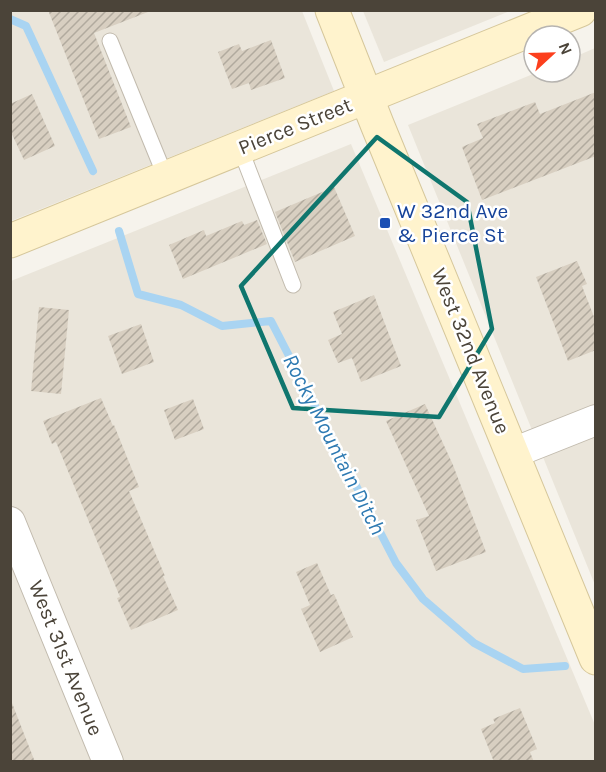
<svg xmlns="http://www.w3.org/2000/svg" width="606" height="772" viewBox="0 0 606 772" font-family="Karla,sans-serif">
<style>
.residential{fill:#eae5da}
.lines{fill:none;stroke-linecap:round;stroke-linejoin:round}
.stream{stroke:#a9d4f2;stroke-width:8}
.building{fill:url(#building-hatch)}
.lane-casing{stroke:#c2bbae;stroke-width:17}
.street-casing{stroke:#c2bbae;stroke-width:32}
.secondary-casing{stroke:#d6c79b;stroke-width:35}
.lane{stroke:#fff;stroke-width:15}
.street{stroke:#fff;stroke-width:30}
.secondary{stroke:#fff3cd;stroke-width:33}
.marked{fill:none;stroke:#0f766e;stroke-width:4.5;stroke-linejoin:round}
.transit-dot{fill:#1a4fb4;stroke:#fff;stroke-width:2}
.labels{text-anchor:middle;stroke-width:5;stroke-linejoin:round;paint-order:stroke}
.street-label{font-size:21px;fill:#4b4439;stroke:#fff}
.transit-label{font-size:21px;fill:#164399;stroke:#fff;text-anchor:start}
.water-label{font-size:22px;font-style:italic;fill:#2e7ab2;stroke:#fff}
</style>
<defs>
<pattern id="building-hatch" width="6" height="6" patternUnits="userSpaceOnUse" patternTransform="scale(1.5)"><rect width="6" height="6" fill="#d8cfc1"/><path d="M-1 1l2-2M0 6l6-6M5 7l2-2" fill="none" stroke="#b1aa9e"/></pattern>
</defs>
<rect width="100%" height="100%" fill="#f6f3ec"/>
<g class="residential">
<polygon points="11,11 302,11 334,91 11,221"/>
<polygon points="363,11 510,11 384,62"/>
<polygon points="595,48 595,585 408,125 538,72 570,72 570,59"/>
<polygon points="351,144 595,725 595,761 11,762 11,281"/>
</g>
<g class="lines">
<g class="stream">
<polyline points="10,19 26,26 93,171"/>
<polyline points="119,231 138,294 181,305 222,326 271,321 396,563 423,599 474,643 523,669 565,666"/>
</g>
</g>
<g class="building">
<polygon points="48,10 148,10 148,12 94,33 131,127 99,139"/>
<polygon points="271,40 285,78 251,90 249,83 232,89 218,52 239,44 242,51"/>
<polygon points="596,92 596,156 482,200 462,147 483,138 477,124 535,102 540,114"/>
<polygon points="32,94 55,146 24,160 10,130 10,104"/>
<polygon points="334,187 355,236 295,262 275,212"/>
<polygon points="257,220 267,244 183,279 169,245 204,230 206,236 242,221 244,225"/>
<polygon points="577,261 587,284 582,286 596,322 596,350 568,361 536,277"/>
<polygon points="374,295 401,366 361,382 352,358 338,363 328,340 342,334 333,312"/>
<polygon points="39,307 69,310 61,394 31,391"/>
<polygon points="141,324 154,362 122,374 108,336"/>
<polygon points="101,398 113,426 114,425 139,487 129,491 165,576 163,576 178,610 131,630 117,598 120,597 56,442 52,444 43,421"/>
<polygon points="193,399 204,429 175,440 164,410"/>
<polygon points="425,404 453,465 486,552 436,571 416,520 429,516 386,421"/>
<polygon points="317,563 331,595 334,594 353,637 320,652 301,609 310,605 296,572"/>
<polygon points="10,703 12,703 35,762 10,762"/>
<polygon points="520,708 537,749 530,752 534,762 494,762 481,729 495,723 493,719"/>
</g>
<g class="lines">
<defs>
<g id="lane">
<polyline points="110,41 166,178"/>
<polyline points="240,148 293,285"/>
</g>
<g id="street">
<polyline points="513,453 596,420"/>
<polyline points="10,522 108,762"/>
</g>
<g id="secondary">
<polyline points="332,10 377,124 596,658"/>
<polyline points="10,241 580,10"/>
</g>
</defs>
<use href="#lane" class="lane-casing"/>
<use href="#street" class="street-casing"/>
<use href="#secondary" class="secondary-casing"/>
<use href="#lane" class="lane"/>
<use href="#street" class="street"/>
<use href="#secondary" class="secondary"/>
</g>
<path class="marked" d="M377 137 467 202 492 329 439 417 293 408 241 286Z"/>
<rect class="transit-dot" x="379" y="217" width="12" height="12" rx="3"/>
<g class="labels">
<g class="street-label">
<text transform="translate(295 126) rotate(-22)" y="7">Pierce Street</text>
<text transform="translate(471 351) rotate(68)" y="7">West 32nd Avenue</text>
<text transform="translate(66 658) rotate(68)" y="7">West 31st Avenue</text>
</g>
<g class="transit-label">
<text x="397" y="218">W 32nd Ave<tspan x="397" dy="24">&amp; Pierce St</tspan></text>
</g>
<g class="water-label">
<text transform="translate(335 444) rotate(63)" y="8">Rocky Mountain Ditch</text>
</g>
</g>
<rect width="606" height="772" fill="none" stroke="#4b4439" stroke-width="24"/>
<g transform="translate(552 54) rotate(68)"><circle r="28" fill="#ffffff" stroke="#b7b4b0" stroke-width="1.5"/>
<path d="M0-4.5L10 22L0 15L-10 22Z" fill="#fc3f1d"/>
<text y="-9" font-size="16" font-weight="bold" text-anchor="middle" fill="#4b4439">N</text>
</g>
</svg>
